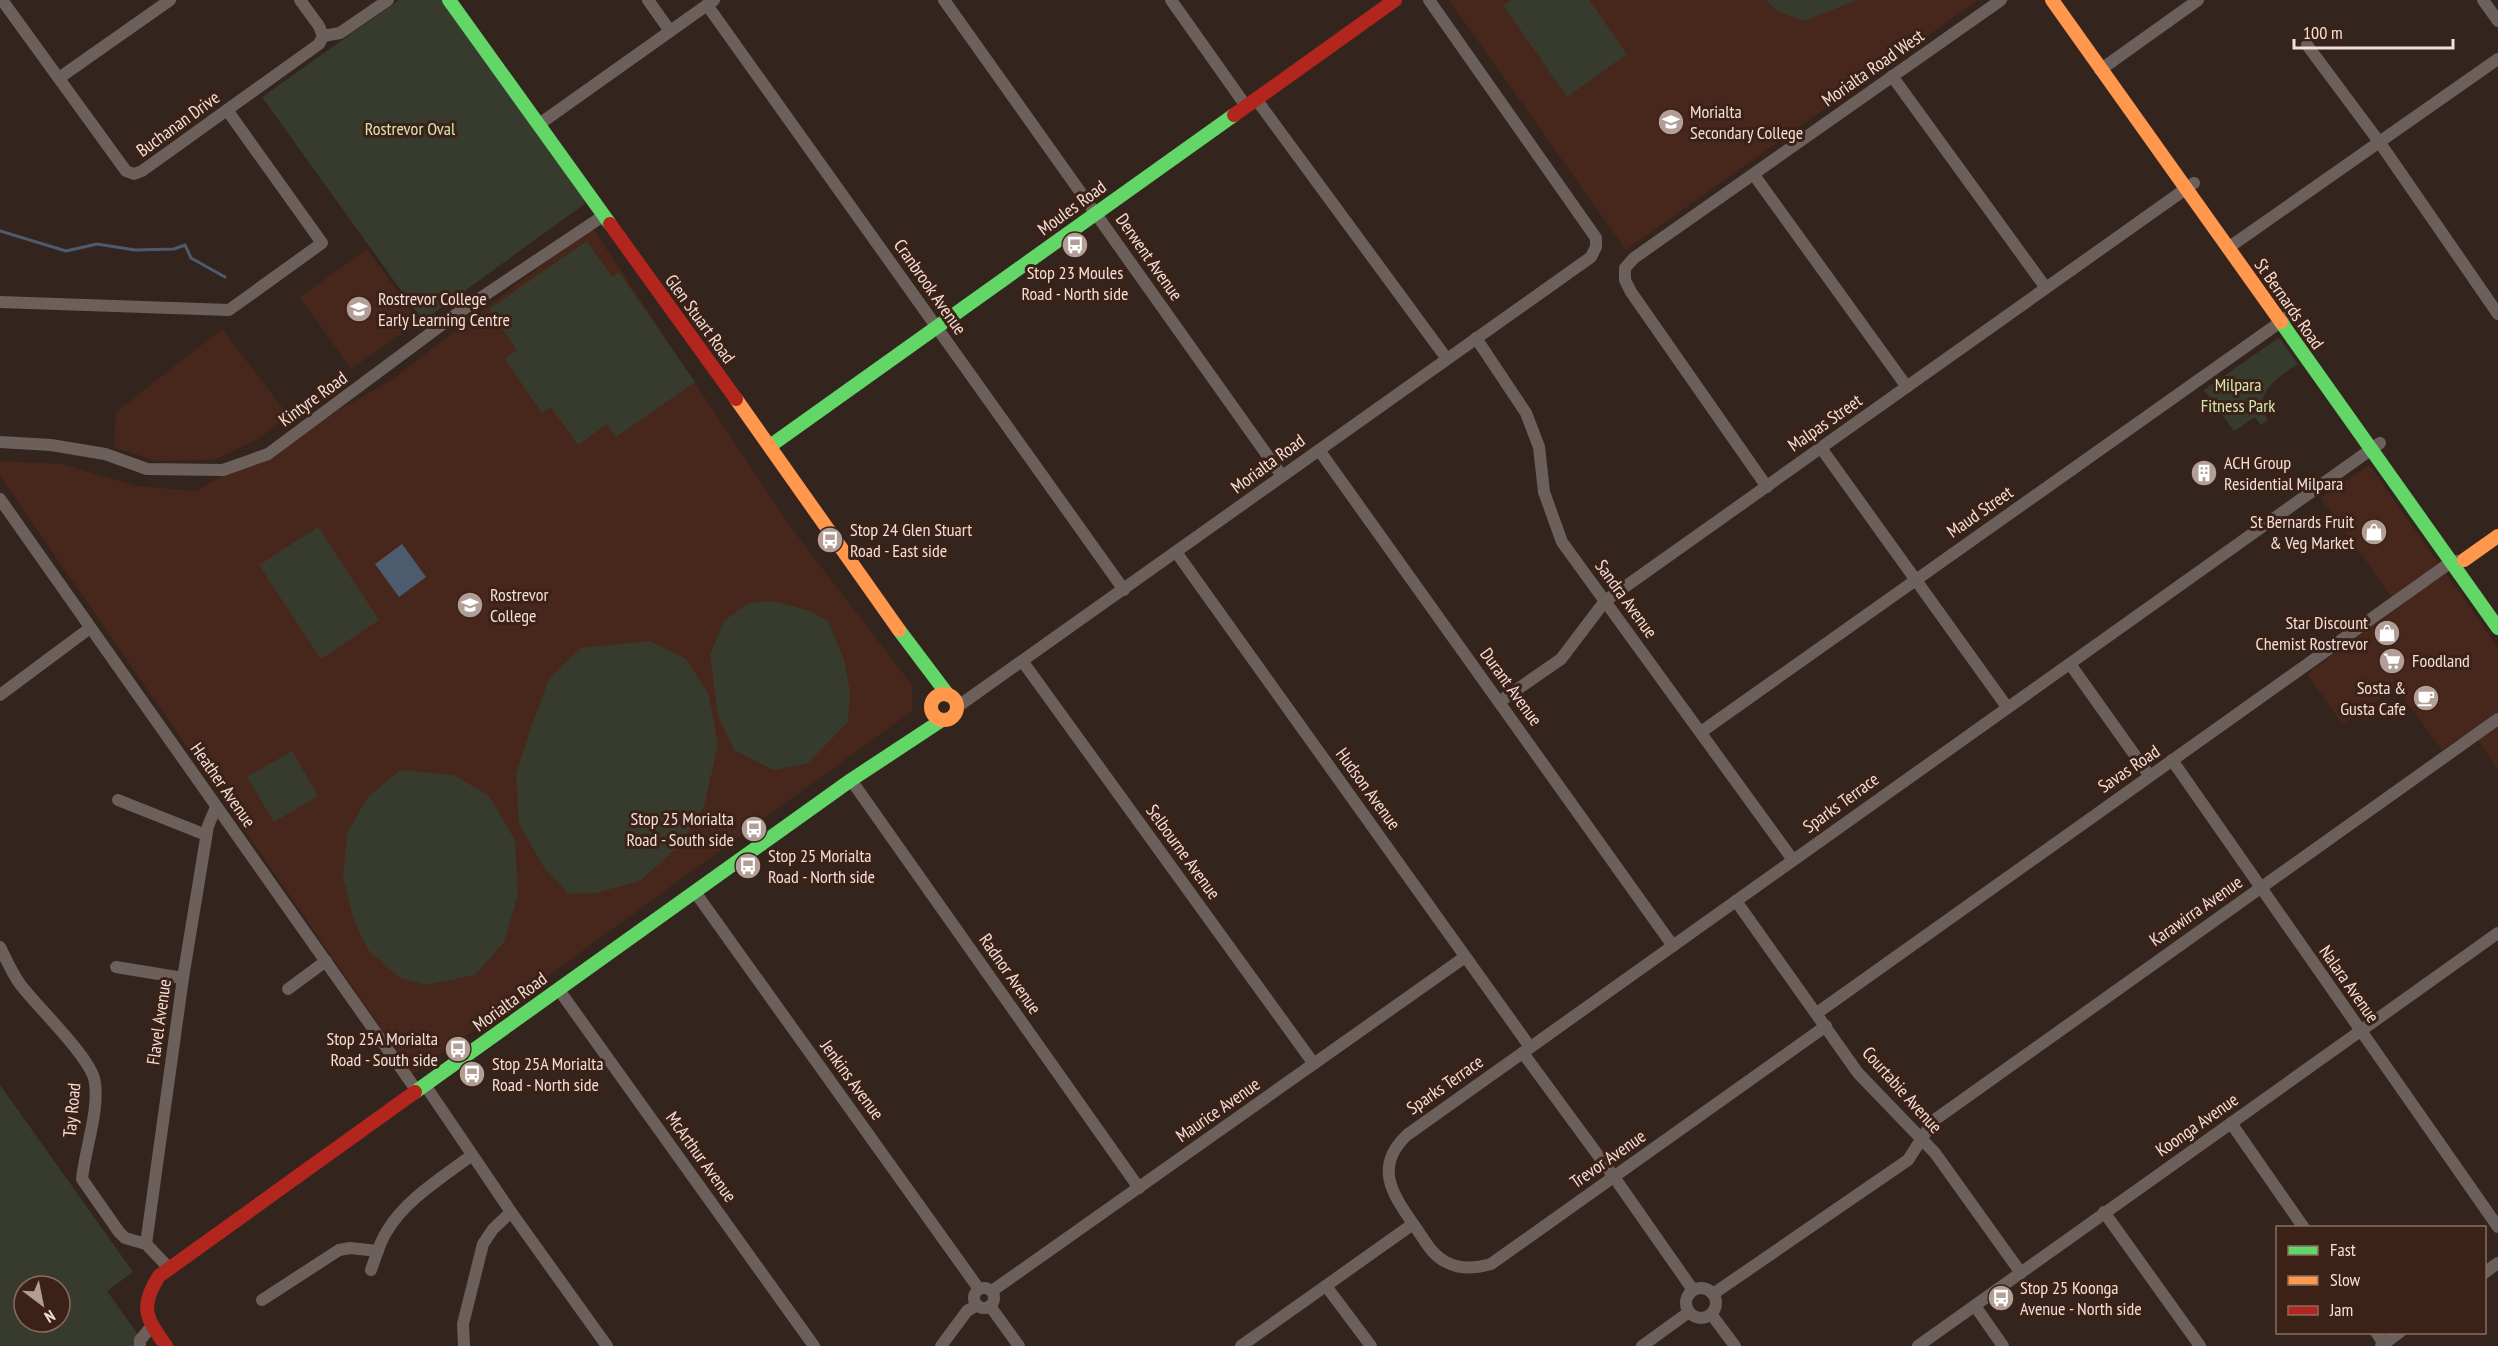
<svg xmlns="http://www.w3.org/2000/svg" width="2498" height="1346" viewBox="0 0 2498 1346" font-family="'PT Sans Narrow',sans-serif">
<style>
.built{fill:#47271b}
.green{fill:#373b2d;fill-rule:evenodd}
.water{fill:#4d5b6e}
.lines{fill:none;stroke-linecap:round;stroke-linejoin:round}
.stream{stroke:#4d5b6e;stroke-width:3}
.street{stroke:#6b605b;stroke-width:12}
.fast{stroke:#63d668;stroke-width:14}
.slow{stroke:#ff974d;stroke-width:14}
.jam{stroke:#b3261e;stroke-width:14}
.labels{text-anchor:middle;stroke-width:6;stroke-linejoin:round;paint-order:stroke}
.street-label{font-size:18px;fill:#f2dfd8;stroke:#3c2116}
.poi-label{font-size:18px;fill:#f2dfd8;stroke:#3c2116;text-anchor:start}
.park-label{font-size:18px;fill:#d2e8b5;stroke:#3c2116}
</style>
<rect width="100%" height="100%" fill="#34241e"/>
<g class="built">
<polygon points="1449,0 1978,0 1626,250"/>
<polygon points="592,227 789,525 912,685 912,711 413,1074 0,476 0,461 61,464 137,486 196,491 390,381"/>
<polygon points="367,249 419,321 351,369 300,297"/>
<polygon points="222,329 289,416 258,439 214,460 156,461 114,447 116,412"/>
<polygon points="2369,465 2498,647 2498,770 2471,730 2442,750 2395,687 2343,725 2307,674 2399,607 2321,498"/>
</g>
<g class="green">
<polygon points="399,0 442,0 585,201 583,205 423,321 262,97"/>
<polygon points="1511,0 1589,0 1627,54 1567,97 1503,5"/>
<polygon points="1766,0 1857,0 1804,21 1777,11"/>
<polygon points="587,241 612,277 619,272 695,382 616,437 607,424 578,445 551,407 542,413 505,359 517,350 489,309"/>
<path d="M2277 339H2280L2298 364C2281 375 2264 386 2260 407L2268 420 2261 425 2255 417 2234 431 2204 390Z"/>
<polygon points="318,527 379,620 321,659 259,565"/>
<polygon points="772,601 807,610 828,621 844,660 850,691 848,722 807,764 773,770 734,750 718,716 710,655 724,621 748,603"/>
<polygon points="649,641 686,659 709,695 718,745 704,806 681,844 640,881 595,893 569,894 545,869 519,824 516,775 530,730 549,679 581,648"/>
<polygon points="292,751 318,796 274,822 247,777"/>
<polygon points="400,770 454,775 489,796 515,840 518,895 504,942 475,975 425,985 400,978 369,951 354,921 343,877 347,833 368,797"/>
<path d="M0 1085 133 1272 107 1291 146 1346H0ZM24 1286H60V1322H24Z"/>
</g>
<polygon class="water" points="402,544 426,577 399,597 375,564"/>
<g class="lines">
<polyline class="stream" points="0,231 66,251 97,244 135,250 174,249 185,245 191,258 225,277"/>
<g class="street">
<polyline points="2,0 126,171 134,174 142,171 319,44 323,36 319,26 300,0"/>
<polyline points="648,0 670,31"/>
<polyline points="944,0 1282,476"/>
<polyline points="1171,0 1246,106"/>
<polyline points="2483,0 2498,21"/>
<polyline points="707,5 1124,590"/>
<polyline points="323,36 340,33 388,0"/>
<polyline points="2307,45 2380,143 2498,314"/>
<polyline points="2100,70 2198,0"/>
<polyline points="1892,76 2046,288"/>
<polyline points="59,78 170,0"/>
<polyline points="1256,99 1447,359"/>
<polyline points="538,125 714,0"/>
<polyline points="1754,175 1907,387"/>
<polyline points="2228,248 2498,59"/>
<polyline points="0,302 229,310 322,243 227,110"/>
<polyline points="1476,338 1526,413 1539,447 1544,492 1562,542 1793,860"/>
<polyline points="0,442 51,445 105,454 147,469 223,470 268,454 455,315 603,216"/>
<polyline points="1821,448 2007,707"/>
<polyline points="1319,450 1673,946"/>
<polyline points="1767,487 1631,292 1625,280 1625,268 1634,258 2001,0"/>
<polyline points="0,499 417,1091"/>
<polyline points="1176,552 1530,1047"/>
<polyline points="1023,662 1314,1064"/>
<polyline points="2070,664 2149,775"/>
<polyline points="0,695 90,628"/>
<polyline points="1499,702 1561,659 1605,601 2194,183"/>
<polyline points="957,707 1591,257 1596,247 1596,238 1429,0"/>
<polyline points="1701,732 2289,316"/>
<polyline points="2172,760 2498,1227"/>
<polyline points="851,780 1139,1188"/>
<polyline points="118,800 206,835"/>
<polyline points="695,892 979,1289"/>
<polyline points="1736,901 1858,1073 1935,1153 2021,1273"/>
<path d="M0 947C6 959 12 973 20 984 36 1006 93 1059 95 1083 99 1112 85 1149 82 1179L119 1232 125 1238 146 1244 169 1268"/>
<polyline points="116,967 183,978"/>
<polyline points="288,989 326,961"/>
<polyline points="559,990 814,1346"/>
<polyline points="1817,1013 2451,562 2458,561"/>
<path d="M1826 1026 1491 1264C1476 1268 1461 1270 1446 1262 1432 1255 1425 1241 1416 1228 1394 1196 1372 1168 1407 1135L2380 443"/>
<polyline points="1523,1053 1614,1177 1693,1290"/>
<polyline points="425,1085 511,1212 607,1346"/>
<polyline points="2231,1123 2304,1228"/>
<polyline points="2104,1212 2200,1346"/>
<polyline points="146,1244 183,978 208,826 216,807"/>
<path d="M371 1270C376 1257 379 1243 387 1231 406 1199 443 1177 472 1155"/>
<polyline points="2484,1273 2498,1263"/>
<polyline points="1326,1286 1371,1346"/>
<circle cx="1701" cy="1303" r="15"/>
<circle cx="984" cy="1298" r="10"/>
<polyline points="992,1291 1465,957"/>
<polyline points="1713,1294 1908,1160 1933,1121 2498,719"/>
<polyline points="262,1300 339,1250 350,1248 378,1251"/>
<polyline points="990,1306 1019,1346"/>
<polyline points="1975,1306 2003,1346"/>
<polyline points="1711,1314 1735,1346"/>
<polyline points="2376,1332 2384,1344"/>
<polyline points="140,1346 140,1340 152,1326"/>
<polyline points="464,1346 463,1324 483,1244 493,1229 511,1212"/>
<polyline points="941,1346 967,1311 977,1305"/>
<polyline points="1241,1346 1413,1224"/>
<polyline points="1642,1346 1689,1312"/>
<polyline points="1918,1346 2498,933"/>
<polyline points="2381,1346 2400,1332"/>
</g>
<g class="fast">
<polyline points="449,0 610,224"/>
<polyline points="2281,322 2498,628"/>
<polyline points="770,446 1234,115"/>
<polyline points="899,630 948,695"/>
<polyline points="415,1092 851,780 942,720"/>
</g>
<g class="slow">
<polyline points="2052,0 2281,322"/>
<polyline points="736,399 899,630"/>
<polyline points="2464,560 2498,536"/>
<circle cx="944" cy="707" r="13"/>
</g>
<g class="jam">
<polyline points="1234,115 1395,0"/>
<polyline points="610,224 736,399"/>
<path d="M166 1346C146 1318 139 1307 159 1276L415 1092"/>
</g>
</g>
<defs>
<symbol id="school-disc" viewBox="-11 -11 22 22"><circle r="9.5" fill="#b09e97" stroke="#3c2116"/><path d="M0-5L7-2L0 1L-7-2ZM-4 1L0 2.5L4 1V4Q0 6-4 4Z" fill="#fff"/></symbol>
<symbol id="bus-disc" viewBox="-11 -11 22 22"><circle r="9.5" fill="#b09e97" stroke="#3c2116"/><path d="M-5-6H5V4H4V6H2V4H-2V6H-4V4H-5ZM-3.5-4V0h7V-4ZM-3.5 1.2v1.5H-2V1.2ZM2 1.2v1.5H3.5V1.2Z" fill="#fff"/></symbol>
<symbol id="building-disc" viewBox="-11 -11 22 22"><circle r="9.5" fill="#b09e97" stroke="#3c2116"/><path d="M-4-6H4V6H1V3H-1V6H-4ZM-2.5-4.3h1.7v1.8h-1.7ZM.8-4.3h1.7v1.8H.8ZM-2.5-1h1.7V.8h-1.7ZM.8-1h1.7V.8H.8Z" fill="#fff"/></symbol>
<symbol id="shop-disc" viewBox="-11 -11 22 22"><circle r="9.5" fill="#b09e97" stroke="#3c2116"/><path d="M-5-2.5h2.3a2.7 3.5 0 0 1 5.4 0H5L5.5 6h-11ZM-1.5-2.5h3a1.5 2.3 0 0 0-3 0Z" fill="#fff"/></symbol>
<symbol id="supermarket-disc" viewBox="-11 -11 22 22"><circle r="9.5" fill="#b09e97" stroke="#3c2116"/><path d="M-6-5.5h2.5l.6 2H6L4.5 2H-2.5L-4.4-4H-6ZM-1.5 3.2a1.3 1.3 0 1 0 .1 0ZM3 3.2a1.3 1.3 0 1 0 .1 0Z" fill="#fff"/></symbol>
<symbol id="cafe-disc" viewBox="-11 -11 22 22"><circle r="9.5" fill="#b09e97" stroke="#3c2116"/><path d="M-5.5-4.5H6V0H3Q3 3.5 0 3.5H-2.5Q-5.5 3.5-5.5 0ZM3-3.2v2h1.7v-2ZM-6 4.5H4V6H-6Z" fill="#fff"/></symbol>
</defs>
<g fill-rule="evenodd">
<use href="#school-disc" x="1656" y="107" width="30" height="30"/>
<use href="#bus-disc" x="1060" y="230" width="30" height="30"/>
<use href="#school-disc" x="344" y="294" width="30" height="30"/>
<use href="#building-disc" x="2189" y="458" width="30" height="30"/>
<use href="#shop-disc" x="2359" y="517" width="30" height="30"/>
<use href="#bus-disc" x="815" y="525" width="30" height="30"/>
<use href="#school-disc" x="455" y="590" width="30" height="30"/>
<use href="#shop-disc" x="2372" y="618" width="30" height="30"/>
<use href="#supermarket-disc" x="2377" y="646" width="30" height="30"/>
<use href="#cafe-disc" x="2411" y="683" width="30" height="30"/>
<use href="#bus-disc" x="739" y="814" width="30" height="30"/>
<use href="#bus-disc" x="733" y="851" width="30" height="30"/>
<use href="#bus-disc" x="443" y="1034" width="30" height="30"/>
<use href="#bus-disc" x="457" y="1059" width="30" height="30"/>
<use href="#bus-disc" x="1986" y="1283" width="30" height="30"/>
</g>
<g class="labels">
<g class="street-label">
<text transform="translate(1873 68) rotate(-35)" y="6">Morialta Road West</text>
<text transform="translate(178 124) rotate(-36)" y="6">Buchanan Drive</text>
<text transform="translate(1072 208) rotate(-36)" y="6">Moules Road</text>
<text transform="translate(1149 257) rotate(55)" y="6">Derwent Avenue</text>
<text transform="translate(930 287) rotate(55)" y="6">Cranbrook Avenue</text>
<text transform="translate(2289 304) rotate(55)" y="6">St Bernards Road</text>
<text transform="translate(700 319) rotate(54)" y="6">Glen Stuart Road</text>
<text transform="translate(313 399) rotate(-36)" y="6">Kintyre Road</text>
<text transform="translate(1825 423) rotate(-35)" y="6">Malpas Street</text>
<text transform="translate(1268 464) rotate(-36)" y="6">Morialta Road</text>
<text transform="translate(1980 512) rotate(-35)" y="6">Maud Street</text>
<text transform="translate(1626 599) rotate(54)" y="6">Sandra Avenue</text>
<text transform="translate(1511 687) rotate(54)" y="6">Durant Avenue</text>
<text transform="translate(2129 769) rotate(-34)" y="6">Savas Road</text>
<text transform="translate(223 785) rotate(55)" y="6">Heather Avenue</text>
<text transform="translate(1368 789) rotate(54)" y="6">Hudson Avenue</text>
<text transform="translate(1841 803) rotate(-36)" y="6">Sparks Terrace</text>
<text transform="translate(1183 852) rotate(54)" y="6">Selbourne Avenue</text>
<text transform="translate(2196 911) rotate(-35)" y="6">Karawirra Avenue</text>
<text transform="translate(1010 974) rotate(55)" y="6">Radnor Avenue</text>
<text transform="translate(2349 984) rotate(55)" y="6">Nalara Avenue</text>
<text transform="translate(510 1002) rotate(-36)" y="6">Morialta Road</text>
<text transform="translate(159 1022) rotate(-82)" y="6">Flavel Avenue</text>
<text transform="translate(852 1080) rotate(54)" y="6">Jenkins Avenue</text>
<text transform="translate(1445 1085) rotate(-35)" y="6">Sparks Terrace</text>
<text transform="translate(1902 1090) rotate(48)" y="6">Courtabie Avenue</text>
<text transform="translate(72 1110) rotate(-85)" y="6">Tay Road</text>
<text transform="translate(1218 1110) rotate(-35)" y="6">Maurice Avenue</text>
<text transform="translate(2197 1125) rotate(-35)" y="6">Koonga Avenue</text>
<text transform="translate(701 1157) rotate(54)" y="6">McArthur Avenue</text>
<text transform="translate(1608 1159) rotate(-35)" y="6">Trevor Avenue</text>
</g>
<g class="poi-label">
<text x="1690" y="118">Morialta<tspan x="1690" dy="21">Secondary College</tspan></text>
<text x="1075" y="279" text-anchor="middle">Stop 23 Moules<tspan x="1075" dy="21">Road - North side</tspan></text>
<text x="378" y="305">Rostrevor College<tspan x="378" dy="21">Early Learning Centre</tspan></text>
<text x="2224" y="469">ACH Group<tspan x="2224" dy="21">Residential Milpara</tspan></text>
<text x="2354" y="528" text-anchor="end">St Bernards Fruit<tspan x="2354" dy="21">&amp; Veg Market</tspan></text>
<text x="850" y="536">Stop 24 Glen Stuart<tspan x="850" dy="21">Road - East side</tspan></text>
<text x="490" y="601">Rostrevor<tspan x="490" dy="21">College</tspan></text>
<text x="2368" y="629" text-anchor="end">Star Discount<tspan x="2368" dy="21">Chemist Rostrevor</tspan></text>
<text x="2412" y="667">Foodland</text>
<text x="2406" y="694" text-anchor="end">Sosta &amp;<tspan x="2406" dy="21">Gusta Cafe</tspan></text>
<text x="734" y="825" text-anchor="end">Stop 25 Morialta<tspan x="734" dy="21">Road - South side</tspan></text>
<text x="768" y="862">Stop 25 Morialta<tspan x="768" dy="21">Road - North side</tspan></text>
<text x="438" y="1045" text-anchor="end">Stop 25A Morialta<tspan x="438" dy="21">Road - South side</tspan></text>
<text x="492" y="1070">Stop 25A Morialta<tspan x="492" dy="21">Road - North side</tspan></text>
<text x="2020" y="1294">Stop 25 Koonga<tspan x="2020" dy="21">Avenue - North side</tspan></text>
</g>
<g class="park-label">
<text x="410" y="135">Rostrevor Oval</text>
<text x="2238" y="391">Milpara<tspan x="2238" dy="21">Fitness Park</tspan></text>
</g>
</g>
<rect x="2276" y="1226" width="210" height="108" fill="#3c2116" stroke="#856d64" stroke-width="1.5"/>
<rect x="2288" y="1246" width="30" height="9" fill="#63d668" stroke="#856d64" stroke-width="1.5"/>
<text x="2330" y="1256" font-size="18" fill="#f2dfd8">Fast</text>
<rect x="2288" y="1276" width="30" height="9" fill="#ff974d" stroke="#856d64" stroke-width="1.5"/>
<text x="2330" y="1286" font-size="18" fill="#f2dfd8">Slow</text>
<rect x="2288" y="1306" width="30" height="9" fill="#b3261e" stroke="#856d64" stroke-width="1.5"/>
<text x="2330" y="1316" font-size="18" fill="#f2dfd8">Jam</text>
<g transform="translate(42 1304) rotate(148)"><circle r="28" fill="#3c2116" stroke="#856d64" stroke-width="1.5"/>
<path d="M0-4.5L10 22L0 15L-10 22Z" fill="#b09e97"/>
<text y="-9" font-size="16" font-weight="bold" text-anchor="middle" fill="#f2dfd8">N</text>
</g>
<path d="M2294 39v9h159v-9" fill="none" stroke="#f2dfd8" stroke-width="3"/>
<text x="2303" y="39" font-size="18" fill="#f2dfd8" stroke="#3c2116" stroke-width="4.5" paint-order="stroke">100 m</text>
</svg>
